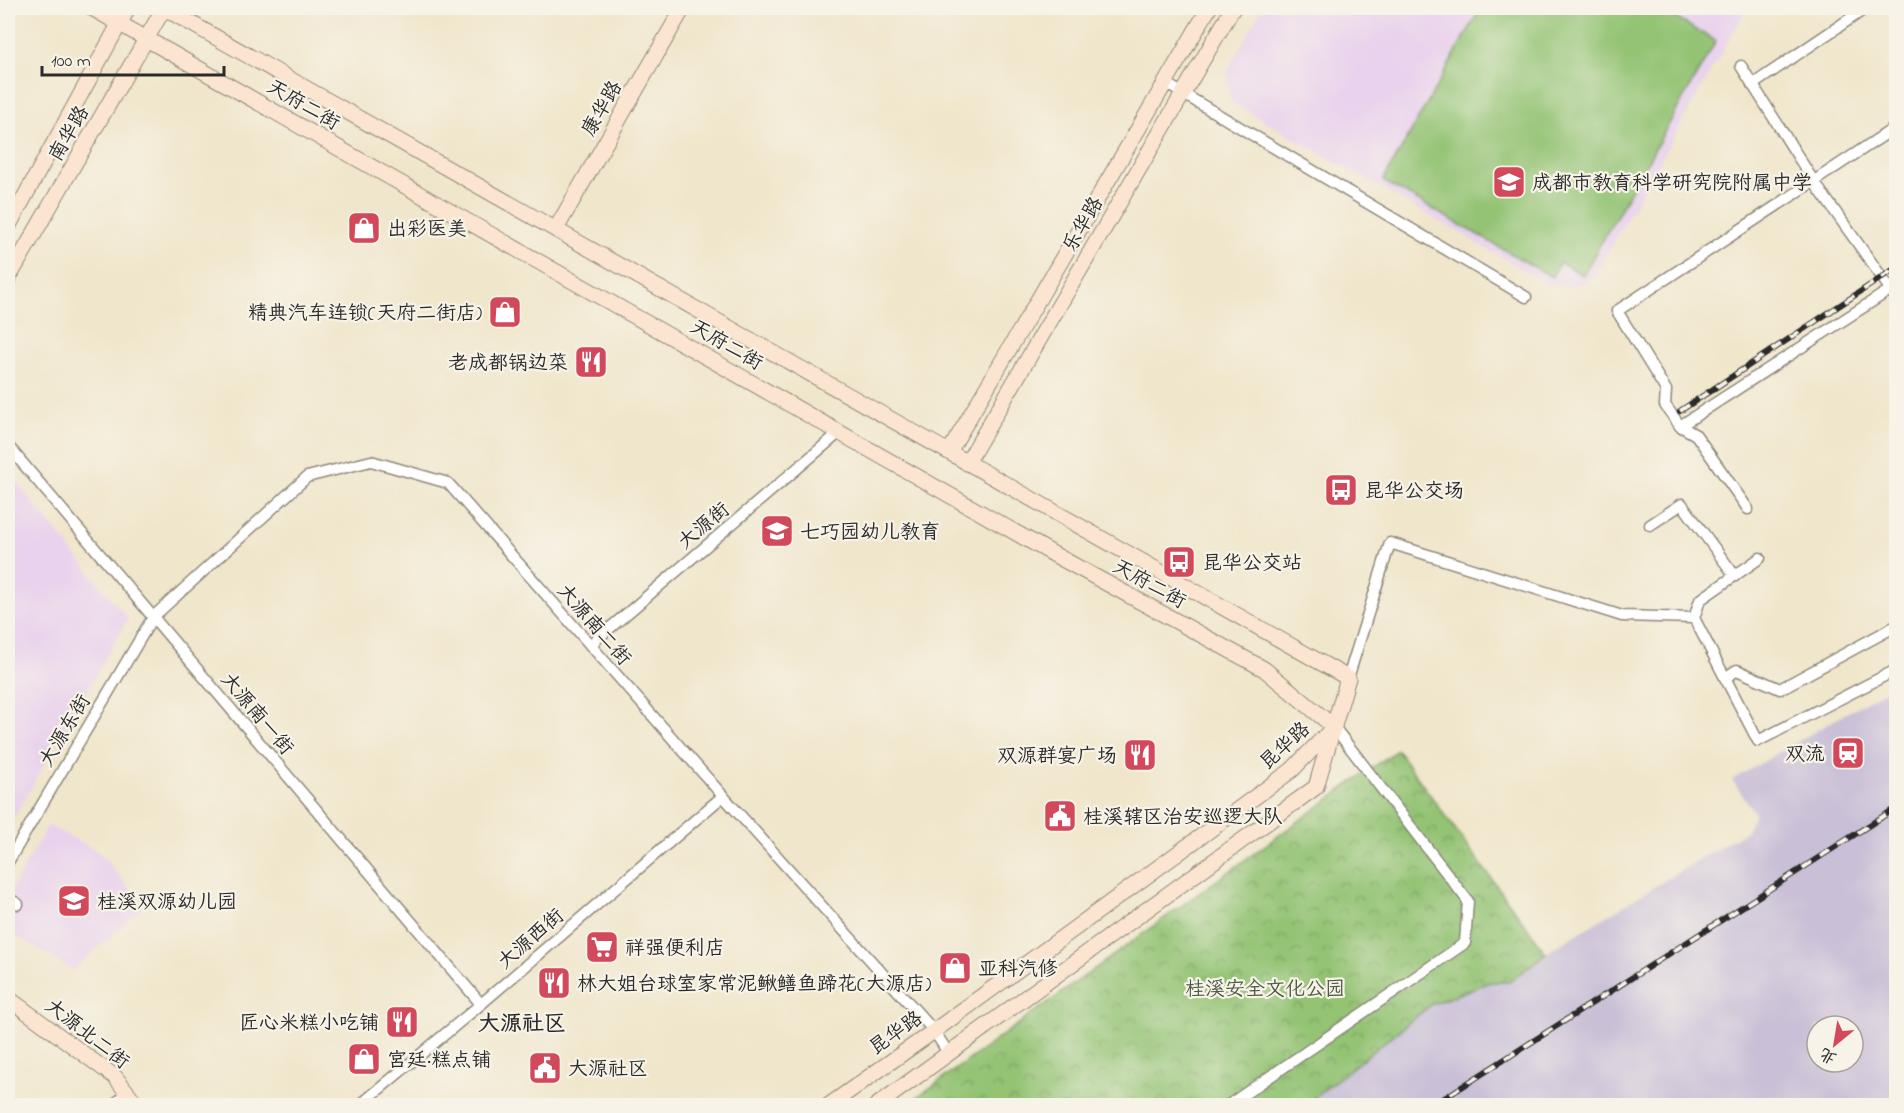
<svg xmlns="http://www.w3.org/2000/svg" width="1904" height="1113" viewBox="0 0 1904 1113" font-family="'Indie Flower','LXGW WenKai TC',sans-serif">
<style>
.built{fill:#e9d2ed}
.railway{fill:#c9bfd7;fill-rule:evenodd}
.grass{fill:#93c373;stroke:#5f774f;stroke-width:1.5}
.park{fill:url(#park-crowns);stroke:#5f774f;stroke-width:1.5}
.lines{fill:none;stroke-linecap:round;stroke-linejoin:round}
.street-casing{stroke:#8e887b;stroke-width:13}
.secondary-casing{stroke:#8e887b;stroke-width:17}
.street{stroke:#fff;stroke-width:10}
.secondary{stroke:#fce5d0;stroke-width:15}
.rail-casing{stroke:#2b2b2b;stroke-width:6}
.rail{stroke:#f7f3e8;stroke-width:4;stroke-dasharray:11;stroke-linecap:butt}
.labels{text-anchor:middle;stroke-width:4.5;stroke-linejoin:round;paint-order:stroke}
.street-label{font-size:20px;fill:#2b2b2b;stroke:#f7f3e8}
.poi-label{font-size:20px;fill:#2b2b2b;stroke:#f7f3e8;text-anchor:start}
.park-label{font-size:20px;fill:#4a5941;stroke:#f7f3e8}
.quarter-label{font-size:22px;font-weight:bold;fill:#2b2b2b;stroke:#f7f3e8}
</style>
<defs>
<pattern id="park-crowns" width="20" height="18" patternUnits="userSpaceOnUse" patternTransform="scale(1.5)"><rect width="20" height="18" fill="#93c373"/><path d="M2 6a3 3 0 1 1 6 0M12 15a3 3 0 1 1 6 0" fill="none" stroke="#789f5f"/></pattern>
</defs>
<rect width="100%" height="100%" fill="#f7f3e8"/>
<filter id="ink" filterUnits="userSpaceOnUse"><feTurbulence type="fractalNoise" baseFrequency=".0167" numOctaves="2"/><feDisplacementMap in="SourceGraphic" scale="12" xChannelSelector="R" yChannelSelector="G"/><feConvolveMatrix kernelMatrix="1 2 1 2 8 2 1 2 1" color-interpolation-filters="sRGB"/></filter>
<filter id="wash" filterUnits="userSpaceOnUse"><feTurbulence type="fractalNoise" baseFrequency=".008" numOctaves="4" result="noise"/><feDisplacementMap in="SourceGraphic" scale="24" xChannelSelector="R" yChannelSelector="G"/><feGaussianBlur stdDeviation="1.35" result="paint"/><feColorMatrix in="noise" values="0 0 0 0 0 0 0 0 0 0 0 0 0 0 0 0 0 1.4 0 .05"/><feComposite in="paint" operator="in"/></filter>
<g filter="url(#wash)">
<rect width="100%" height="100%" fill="#f0e6cb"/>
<g class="built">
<polygon points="1262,8 1747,8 1596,273 1587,281 1575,285 1561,286 1545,282 1231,102 1227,72"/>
<polygon points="8,472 128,619 8,828"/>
<polygon points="48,825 99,852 144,906 73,970 8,931 8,896"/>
</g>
<path class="railway" d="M1896 684V1105L1305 1106 1432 1004 1490 982H1509L1546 953 1746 831 1755 813 1732 780ZM1817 1026H1853V1062H1817Z"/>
<polygon class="grass" points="1481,8 1658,8 1716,41 1583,275 1560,262 1552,277 1383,181"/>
<polygon class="park" points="1397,750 1546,953 1509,982 1490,982 1432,1004 1305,1105 905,1106"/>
</g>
<g filter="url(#ink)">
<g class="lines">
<defs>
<g id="street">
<polyline points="1741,66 1814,182 1896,297"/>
<polyline points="1165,83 1526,297"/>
<polyline points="1752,85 1866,8"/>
<polyline points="1680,426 1896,286"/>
<polyline points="8,446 481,1004"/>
<polyline points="1748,509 1696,435 1680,426 1665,405 1666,390 1617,311 1896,127"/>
<polyline points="1650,525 1682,504 1735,576"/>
<polyline points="1694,618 1700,600 1760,558"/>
<polyline points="590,645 840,432"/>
<polyline points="1348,678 1390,543 1622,616 1694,618 1758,741 1896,670"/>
<polyline points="1725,678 1737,670 1780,689 1896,626"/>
<polyline points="8,862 153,617 307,477 371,461 448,483 723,796 934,1031 949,1054"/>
<polyline points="8,898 18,904"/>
<polyline points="112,1106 128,1093"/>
<polyline points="359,1106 481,1004 723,796"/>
<polyline points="1227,1106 1465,943 1468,901 1334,727"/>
</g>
<g id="secondary">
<polyline points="92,8 1055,555 1264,669 1334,727"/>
<polyline points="164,8 1348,678 1316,787 876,1106"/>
<polyline points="8,227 128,8"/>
<polyline points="556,229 683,8"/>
<polyline points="8,279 164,8"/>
<polyline points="949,452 1209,8"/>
<polyline points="967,463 1233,8"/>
<polyline points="8,998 115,1077 138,1106"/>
<polyline points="828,1106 934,1031 1292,770 1332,729"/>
</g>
</defs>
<use href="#street" class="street-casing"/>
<use href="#secondary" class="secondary-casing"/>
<use href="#street" class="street"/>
<use href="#secondary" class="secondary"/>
<defs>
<g id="rail">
<polyline points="1680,411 1896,268"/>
<polyline points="1432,1106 1896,808"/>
</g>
</defs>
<use href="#rail" class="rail-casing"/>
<use href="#rail" class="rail"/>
</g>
</g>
<defs>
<symbol id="school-square" viewBox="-11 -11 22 22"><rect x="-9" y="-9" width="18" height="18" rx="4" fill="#d1495b" stroke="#f7f3e8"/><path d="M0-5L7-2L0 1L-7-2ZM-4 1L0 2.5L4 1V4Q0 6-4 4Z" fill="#fff"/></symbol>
<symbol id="shop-square" viewBox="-11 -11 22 22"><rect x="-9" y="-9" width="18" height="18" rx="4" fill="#d1495b" stroke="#f7f3e8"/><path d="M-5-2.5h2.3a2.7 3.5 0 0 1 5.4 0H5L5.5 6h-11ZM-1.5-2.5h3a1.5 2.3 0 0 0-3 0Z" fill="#fff"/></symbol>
<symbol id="restaurant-square" viewBox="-11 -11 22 22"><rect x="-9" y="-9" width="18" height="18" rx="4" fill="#d1495b" stroke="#f7f3e8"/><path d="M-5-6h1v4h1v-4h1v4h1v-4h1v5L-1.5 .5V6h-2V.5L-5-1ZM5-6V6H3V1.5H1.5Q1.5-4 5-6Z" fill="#fff"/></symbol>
<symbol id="bus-square" viewBox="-11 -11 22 22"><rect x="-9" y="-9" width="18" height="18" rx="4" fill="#d1495b" stroke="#f7f3e8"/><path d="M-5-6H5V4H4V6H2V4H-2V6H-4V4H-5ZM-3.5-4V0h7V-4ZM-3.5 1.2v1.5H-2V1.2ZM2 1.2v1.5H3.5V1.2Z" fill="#fff"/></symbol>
<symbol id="station-square" viewBox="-11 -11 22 22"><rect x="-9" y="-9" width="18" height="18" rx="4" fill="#d1495b" stroke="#f7f3e8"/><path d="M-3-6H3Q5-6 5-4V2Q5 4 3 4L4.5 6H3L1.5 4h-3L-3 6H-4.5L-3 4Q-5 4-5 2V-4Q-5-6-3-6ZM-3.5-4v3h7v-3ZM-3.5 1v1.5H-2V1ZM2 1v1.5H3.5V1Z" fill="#fff"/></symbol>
<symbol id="civic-square" viewBox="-11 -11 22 22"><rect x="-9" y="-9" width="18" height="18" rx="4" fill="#d1495b" stroke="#f7f3e8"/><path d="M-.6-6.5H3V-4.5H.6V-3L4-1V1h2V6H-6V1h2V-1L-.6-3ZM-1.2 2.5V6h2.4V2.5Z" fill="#fff"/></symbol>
<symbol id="supermarket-square" viewBox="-11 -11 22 22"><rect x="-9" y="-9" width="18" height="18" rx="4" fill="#d1495b" stroke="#f7f3e8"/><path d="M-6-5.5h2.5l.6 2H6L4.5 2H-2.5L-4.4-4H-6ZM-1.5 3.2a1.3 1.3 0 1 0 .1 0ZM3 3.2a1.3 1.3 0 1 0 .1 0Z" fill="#fff"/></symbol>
</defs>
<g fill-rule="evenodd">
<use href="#school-square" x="1490" y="163" width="38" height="38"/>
<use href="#shop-square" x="345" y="209" width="38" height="38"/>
<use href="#shop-square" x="486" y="293" width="38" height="38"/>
<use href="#restaurant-square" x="572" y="343" width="38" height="38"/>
<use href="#bus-square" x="1322" y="471" width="38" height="38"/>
<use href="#school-square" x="758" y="512" width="38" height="38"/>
<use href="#bus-square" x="1160" y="543" width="38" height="38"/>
<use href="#station-square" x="1829" y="734" width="38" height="38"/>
<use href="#restaurant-square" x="1121" y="736" width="38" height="38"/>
<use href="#civic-square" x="1041" y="797" width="38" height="38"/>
<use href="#school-square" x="55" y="882" width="38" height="38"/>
<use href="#supermarket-square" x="583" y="928" width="38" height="38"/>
<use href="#shop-square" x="936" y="949" width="38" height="38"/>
<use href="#restaurant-square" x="535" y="964" width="38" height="38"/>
<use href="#restaurant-square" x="383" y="1003" width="38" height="38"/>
<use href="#shop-square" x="345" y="1040" width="38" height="38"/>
<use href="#civic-square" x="526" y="1049" width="38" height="38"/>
</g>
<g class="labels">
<g class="street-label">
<text transform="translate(304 104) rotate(30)" y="7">天府二街</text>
<text transform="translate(601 108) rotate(-60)" y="7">康华路</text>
<text transform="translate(68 133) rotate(-60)" y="7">南华路</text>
<text transform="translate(1082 224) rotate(-60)" y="7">乐华路</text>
<text transform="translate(727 344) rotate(30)" y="7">天府二街</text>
<text transform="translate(703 525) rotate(-40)" y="7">大源街</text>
<text transform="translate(1150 583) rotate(29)" y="7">天府二街</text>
<text transform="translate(595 624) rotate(49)" y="7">大源南二街</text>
<text transform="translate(258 713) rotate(50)" y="7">大源南一街</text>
<text transform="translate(64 730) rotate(-59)" y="7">大源东街</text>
<text transform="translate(1284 745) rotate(-42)" y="7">昆华路</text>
<text transform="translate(530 938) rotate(-41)" y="7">大源西街</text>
<text transform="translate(895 1032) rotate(-35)" y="7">昆华路</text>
<text transform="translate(88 1033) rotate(38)" y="7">大源北二街</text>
</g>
<g class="poi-label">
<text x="1532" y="189">成都市教育科学研究院附属中学</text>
<text x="387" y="235">出彩医美</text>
<text x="482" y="319" text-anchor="end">精典汽车连锁(天府二街店)</text>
<text x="568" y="369" text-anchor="end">老成都锅边菜</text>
<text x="1364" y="497">昆华公交场</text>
<text x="800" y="538">七巧园幼儿教育</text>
<text x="1202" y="569">昆华公交站</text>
<text x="1825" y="760" text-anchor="end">双流</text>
<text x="1117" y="762" text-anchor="end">双源群宴广场</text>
<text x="1083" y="823">桂溪辖区治安巡逻大队</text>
<text x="97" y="908">桂溪双源幼儿园</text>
<text x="625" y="954">祥强便利店</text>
<text x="978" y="975">亚科汽修</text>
<text x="577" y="990">林大姐台球室家常泥鳅鳝鱼蹄花(大源店)</text>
<text x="379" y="1029" text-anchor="end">匠心米糕小吃铺</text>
<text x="387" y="1066">宫廷·糕点铺</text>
<text x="568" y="1075">大源社区</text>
</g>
<g class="park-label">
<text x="1265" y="995">桂溪安全文化公园</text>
</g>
<g class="quarter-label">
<text x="522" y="1030">大源社区</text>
</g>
</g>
<rect width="1904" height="1113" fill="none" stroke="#f7f3e8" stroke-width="30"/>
<g transform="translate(1835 1044) rotate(210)"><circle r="28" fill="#f7f3e8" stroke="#a5a39c" stroke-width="1.5"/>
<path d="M0-4.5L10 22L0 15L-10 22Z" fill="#d1495b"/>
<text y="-9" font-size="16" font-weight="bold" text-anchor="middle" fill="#2b2b2b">北</text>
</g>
<path d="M42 66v9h182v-9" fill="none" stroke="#2b2b2b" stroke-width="3"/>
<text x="51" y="66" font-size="18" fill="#2b2b2b" stroke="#f7f3e8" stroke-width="4.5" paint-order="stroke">100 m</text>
</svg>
